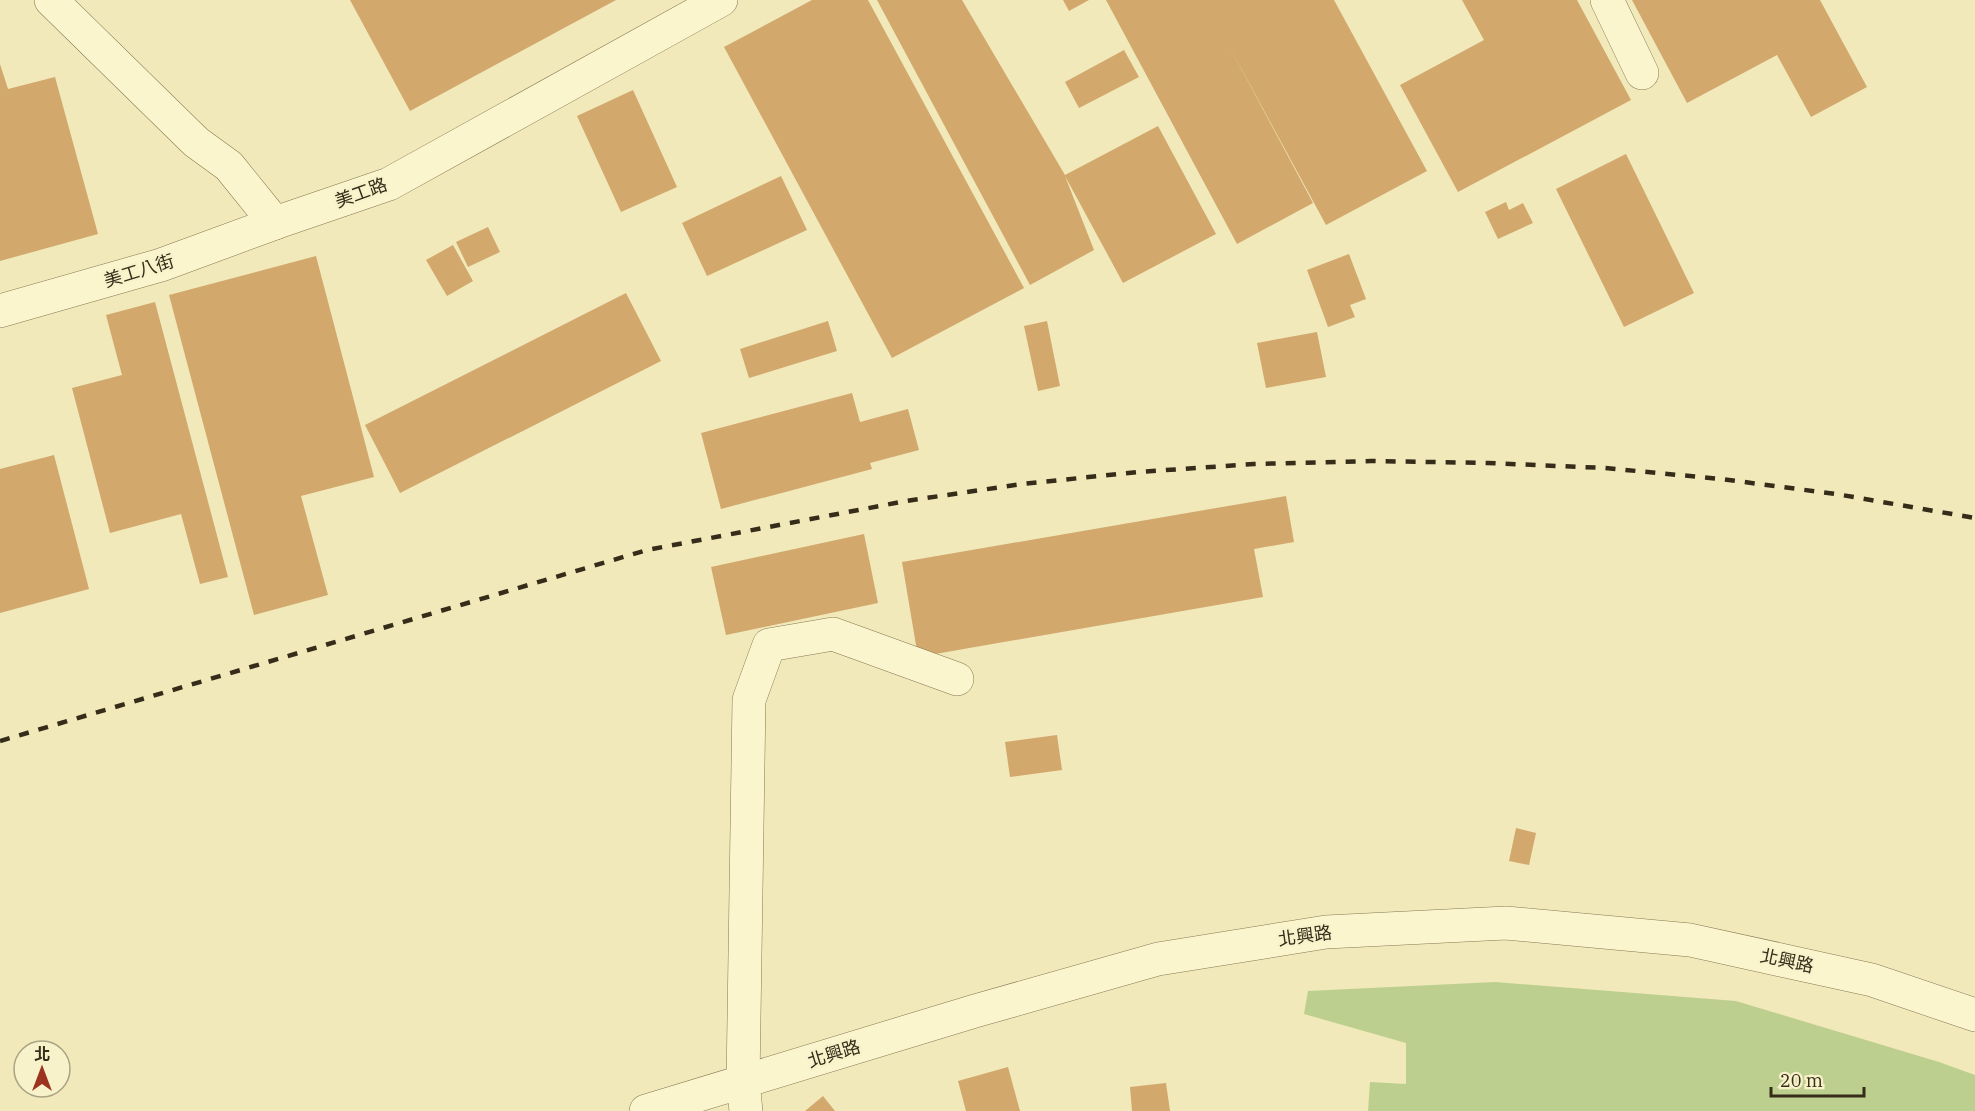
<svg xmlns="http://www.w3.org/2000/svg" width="1975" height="1111" viewBox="0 0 1975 1111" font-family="'IBM Plex Serif','Noto Sans TC',serif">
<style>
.green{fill:#bdcf8e}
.building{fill:#d2a86d}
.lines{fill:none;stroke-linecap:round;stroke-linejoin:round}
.minor-casing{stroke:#887853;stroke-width:34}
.minor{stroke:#fbf5ce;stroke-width:33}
.rail{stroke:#362c1a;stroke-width:4.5;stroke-dasharray:10 10;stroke-linecap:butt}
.labels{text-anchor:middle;stroke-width:4.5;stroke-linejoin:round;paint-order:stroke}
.street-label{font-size:18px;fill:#362c1a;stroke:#f8f2ca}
</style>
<rect width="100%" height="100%" fill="#f1e9ba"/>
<polygon class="green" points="1495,982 1736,1001 1939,1062 1975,1075 1975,1111 1368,1111 1370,1082 1406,1084 1406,1043 1304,1014 1308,991"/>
<g class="building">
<polygon points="350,0 616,0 410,111"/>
<polygon points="812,0 868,0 1024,288 892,358 724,47"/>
<polygon points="877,0 962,0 1065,175 1158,126 1216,234 1123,283 1065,176 1094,250 1030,285"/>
<polygon points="1063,0 1089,0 1069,11"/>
<polygon points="1106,0 1334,0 1427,171 1326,225 1227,42 1313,203 1237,244"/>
<polygon points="1462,0 1577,0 1631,100 1458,192 1400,85 1484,40"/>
<polygon points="1632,0 1820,0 1867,87 1811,117 1777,55 1687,103"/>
<polygon points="1124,50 1139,77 1079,108 1065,82"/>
<polygon points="0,64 8,89 55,77 98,234 0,261"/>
<polygon points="633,90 677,187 621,212 577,116"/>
<polygon points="1626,154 1694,293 1624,327 1556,189"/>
<polygon points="781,176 807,230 707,276 682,223"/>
<polygon points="1506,202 1509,210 1523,203 1533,223 1498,239 1485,212"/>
<polygon points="488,227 500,252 468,267 456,242"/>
<polygon points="453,245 473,281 447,296 426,260"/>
<polygon points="1349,254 1366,299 1350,305 1355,317 1328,327 1307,270"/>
<polygon points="316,256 374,477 301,496 328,595 254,615 169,295"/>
<polygon points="626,293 661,361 400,493 365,425"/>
<polygon points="155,302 228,577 200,584 181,514 110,533 72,388 122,375 106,315"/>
<polygon points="828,321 837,351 749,378 740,349"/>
<polygon points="1047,321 1060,386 1038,391 1024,326"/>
<polygon points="1317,332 1326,377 1266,388 1257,343"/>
<polygon points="852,393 860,422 908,409 919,450 870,463 872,469 721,509 701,433"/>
<polygon points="54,455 89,589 0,613 0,469"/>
<polygon points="1286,496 1294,542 1254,549 1263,597 918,657 902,562"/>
<polygon points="864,534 878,603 726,635 711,567"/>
<polygon points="1057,735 1062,770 1010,777 1005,742"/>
<polygon points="1516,828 1536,833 1529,865 1509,861"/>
<polygon points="1008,1067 1020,1111 966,1111 958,1081"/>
<polygon points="1166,1083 1170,1111 1132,1111 1130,1087"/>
<polygon points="823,1096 835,1111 805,1111"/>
</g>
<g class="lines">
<defs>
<g id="minor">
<polyline points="51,0 196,142 229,166 275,223 389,184 721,0"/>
<polyline points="1607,0 1642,73"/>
<polyline points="0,311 161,265 275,223"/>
<polyline points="646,1111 975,1011 1158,959 1326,932 1506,923 1690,940 1872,980 1975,1015"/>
<polyline points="746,1111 743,1082 749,700 769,645 833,634 957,679"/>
</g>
</defs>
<use href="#minor" class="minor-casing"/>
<use href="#minor" class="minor"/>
<polyline class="rail" points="0,741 647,550 906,501 1022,484 1138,472 1254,464 1371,461 1488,463 1605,468 1721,479 1836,494 1975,518"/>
</g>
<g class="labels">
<g class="street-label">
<text transform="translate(361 193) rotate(-20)" y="6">美工路</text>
<text transform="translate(139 271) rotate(-17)" y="6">美工八街</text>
<text transform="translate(1305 936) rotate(-8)" y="6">北興路</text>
<text transform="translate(1787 961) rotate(12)" y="6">北興路</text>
<text transform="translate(834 1054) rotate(-17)" y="6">北興路</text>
</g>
</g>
<g transform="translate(42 1069)"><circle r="28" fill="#f8f2ca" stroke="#aaa384" stroke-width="1.5"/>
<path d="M0-4.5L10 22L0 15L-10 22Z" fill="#9b331f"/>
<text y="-9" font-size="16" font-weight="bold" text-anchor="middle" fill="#362c1a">北</text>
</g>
<path d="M1771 1087v9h93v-9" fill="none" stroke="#362c1a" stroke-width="3"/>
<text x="1780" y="1087" font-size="18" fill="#362c1a" stroke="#f8f2ca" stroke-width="4.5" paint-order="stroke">20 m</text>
</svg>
